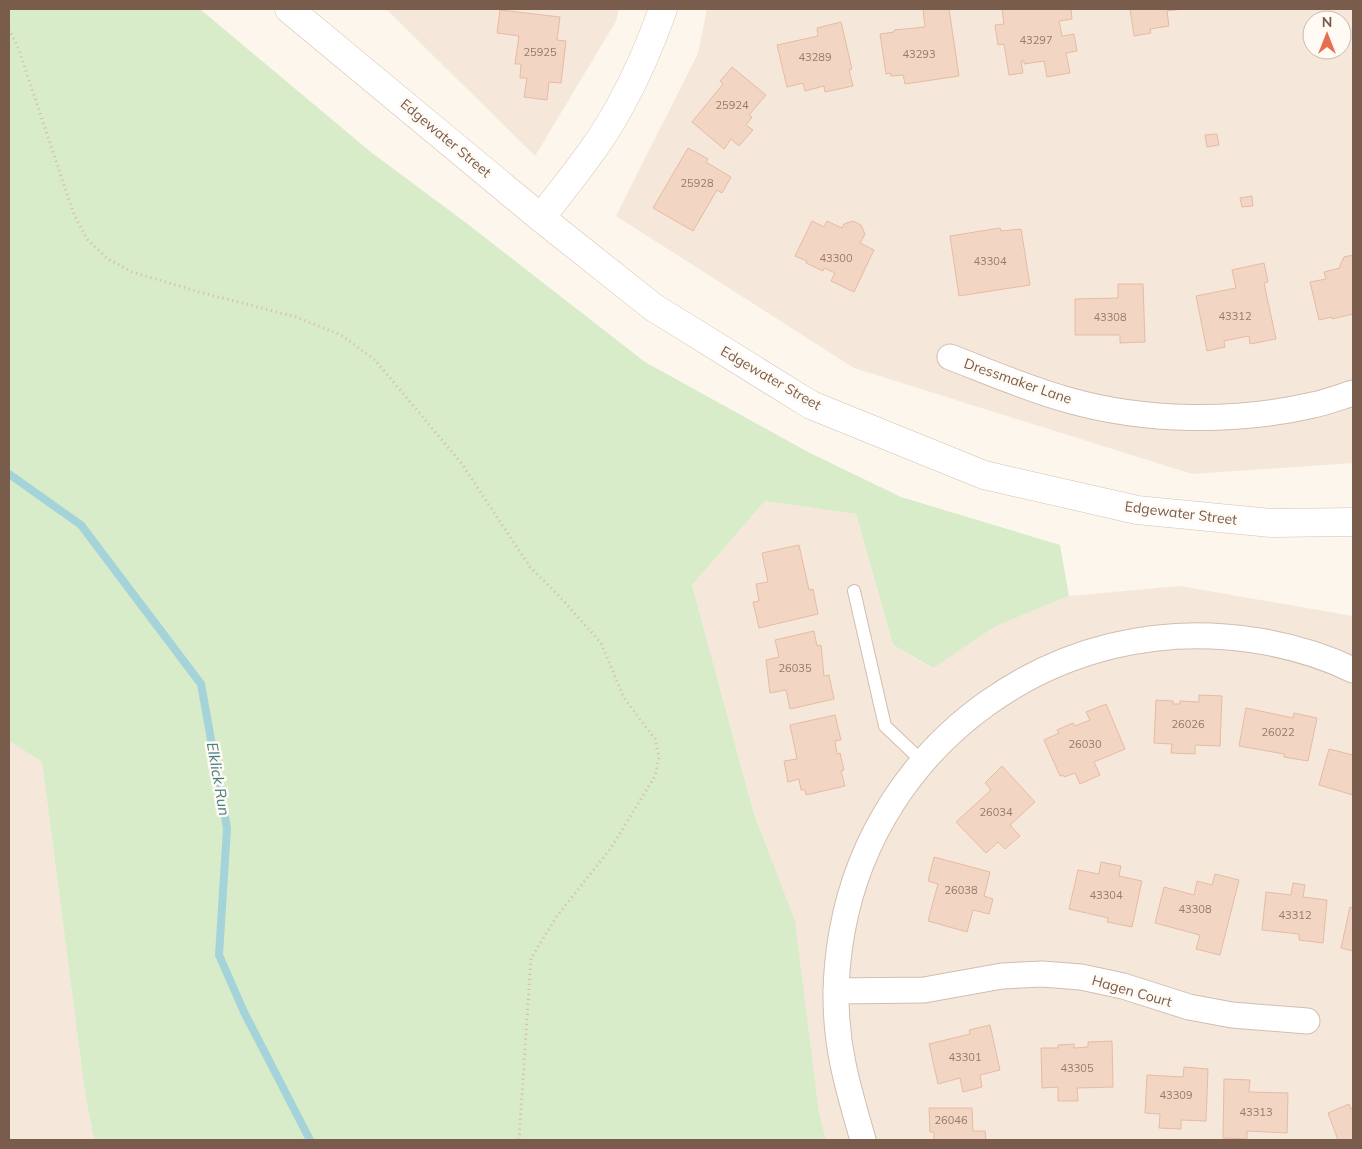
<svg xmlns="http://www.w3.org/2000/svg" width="1362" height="1149" viewBox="0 0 1362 1149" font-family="Mulish,sans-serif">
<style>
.residential{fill:#f5e8da;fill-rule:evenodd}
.green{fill:#d8ecc9}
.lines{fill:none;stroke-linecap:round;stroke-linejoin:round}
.stream{stroke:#a5d3da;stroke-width:8}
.building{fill:#f3d5c3;stroke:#e6bba3}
.lane-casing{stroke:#d1beb0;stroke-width:14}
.street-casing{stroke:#d1beb0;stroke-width:27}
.secondary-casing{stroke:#d6c0b0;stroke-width:29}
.path{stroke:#d9b8a5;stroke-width:3;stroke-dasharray:1 4;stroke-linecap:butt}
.lane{stroke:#fff;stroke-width:12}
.street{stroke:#fff;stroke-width:25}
.secondary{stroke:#fff;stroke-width:28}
.labels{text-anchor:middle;stroke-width:5;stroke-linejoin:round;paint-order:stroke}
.number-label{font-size:11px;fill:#987a6a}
.street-label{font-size:14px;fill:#7a5c4d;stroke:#fffaf3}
.water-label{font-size:15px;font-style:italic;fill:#437c86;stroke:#fffaf3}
</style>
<rect width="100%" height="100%" fill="#fdf6ec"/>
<g class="residential">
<polygon points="386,9 619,9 616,21 535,156"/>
<path d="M707 9H1353V463L1192 474 854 368 616 216 698 53ZM1312 20H1342V50H1312Z"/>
<polygon points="765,501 856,514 893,645 932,668 996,626 1069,596 1180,586 1353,616 1353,1140 826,1140 819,1112 795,920 754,814 692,585"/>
<polygon points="9,741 42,762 85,1093 94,1140 9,1140"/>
</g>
<polygon class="green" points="9,9 200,9 372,153 465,222 645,362 808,452 901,497 1060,545 1069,596 996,626 933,668 893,645 856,514 765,501 692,585 754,814 795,920 819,1112 826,1140 94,1140 85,1093 42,762 9,741"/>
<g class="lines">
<polyline class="stream" points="9,474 81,525 201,684 227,828 219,955 244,1012 310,1140"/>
</g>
<g class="building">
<polygon points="923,9 949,9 959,76 905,84 903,75 891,76 890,73 886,74 880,34 894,32 894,30 925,27"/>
<polygon points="1002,9 1071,9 1072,19 1059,21 1062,36 1074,34 1077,51 1066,53 1070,73 1047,77 1044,61 1024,64 1024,61 1021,61 1023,73 1009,75 1004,44 998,45 995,25 1004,24"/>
<polygon points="1130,9 1183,9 1167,11 1169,26 1150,29 1151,33 1134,36"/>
<polygon points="500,10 560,17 557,40 566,41 561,83 549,82 547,100 524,97 527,78 520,78 521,64 515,64 519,36 497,33"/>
<polygon points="841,22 852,69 849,70 853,86 825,92 824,86 805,91 803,83 787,87 777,45 818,36 817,28"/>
<polygon points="732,67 766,95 749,115 752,117 746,125 753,130 739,146 731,139 724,149 692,122 723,84 720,81"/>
<polygon points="1217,134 1219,145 1207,147 1205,135"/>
<polygon points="688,148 708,159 706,162 731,177 722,193 717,190 693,231 653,208"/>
<polygon points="1252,196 1253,206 1242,207 1240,198"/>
<polygon points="812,221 824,227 827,221 842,228 844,224 853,221 861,225 865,234 860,243 874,250 854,292 831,281 835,273 824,268 823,271 806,263 807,261 795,256"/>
<polygon points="1000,228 1001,231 1021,229 1030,285 959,296 950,236"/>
<polygon points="1353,255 1353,314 1332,319 1332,317 1319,320 1310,282 1326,279 1324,272 1340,268 1340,265 1344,257"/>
<polygon points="1264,263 1268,282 1264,283 1276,339 1250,344 1249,336 1224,341 1225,347 1207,351 1196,296 1236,288 1232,270"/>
<polygon points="1118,284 1143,284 1145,342 1120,343 1120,335 1075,335 1075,299 1118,298"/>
<polygon points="799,545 809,590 813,589 818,614 759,628 753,602 759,601 756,584 768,582 762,553"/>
<polygon points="814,631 817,646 821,645 824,676 829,675 834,699 790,709 786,690 770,693 766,660 779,657 775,640"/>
<polygon points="1199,695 1222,696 1220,746 1195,745 1195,754 1171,753 1172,744 1154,743 1156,700 1173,701 1173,704 1180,704 1180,701 1199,702"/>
<polygon points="1106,704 1125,749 1094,762 1100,775 1080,784 1075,773 1064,777 1063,775 1060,776 1044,740 1059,733 1057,730 1073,723 1075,726 1090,720 1086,712"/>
<polygon points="1246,708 1293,718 1294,713 1317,718 1308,761 1284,757 1284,754 1239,746"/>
<polygon points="835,715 841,740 835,741 837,754 840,753 844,770 841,771 845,786 806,795 805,790 801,790 799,779 788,782 784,761 797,759 790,725"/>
<polygon points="1329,749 1353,755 1353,795 1319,785"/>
<polygon points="1002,766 1035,802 1010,825 1020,836 1005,849 998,842 986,853 956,822 991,790 985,783"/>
<polygon points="934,857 990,872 984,896 993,899 989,914 973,910 967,932 928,921 938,884 928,881"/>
<polygon points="1101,862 1121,866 1119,876 1142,881 1132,927 1107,922 1108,918 1069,909 1078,870 1099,874"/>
<polygon points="1215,874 1239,880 1220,955 1196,949 1200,935 1155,923 1164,887 1194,895 1197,881 1212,885"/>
<polygon points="1293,883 1305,885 1303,897 1327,900 1323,943 1299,940 1299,934 1262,930 1266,892 1291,895"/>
<polygon points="1350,907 1353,908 1353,951 1341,948"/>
<polygon points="990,1025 1000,1070 980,1075 982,1087 963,1092 960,1078 938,1084 929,1044 970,1034 969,1030"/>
<polygon points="1112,1041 1113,1087 1077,1088 1078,1101 1058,1101 1058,1087 1042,1088 1041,1048 1058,1048 1058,1045 1074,1044 1074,1048 1088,1047 1088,1042"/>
<polygon points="1184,1067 1208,1069 1206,1121 1181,1120 1181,1129 1159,1128 1160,1114 1145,1113 1147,1075 1183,1077"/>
<polygon points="1224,1079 1250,1080 1249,1092 1288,1093 1287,1133 1247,1131 1247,1139 1223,1138"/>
<polygon points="1349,1104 1351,1109 1353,1108 1353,1140 1338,1140 1328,1113"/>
<polygon points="929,1108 972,1108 973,1131 985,1131 986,1140 934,1140 934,1132 930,1132"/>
</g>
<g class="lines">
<defs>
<polyline id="lane" points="854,591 885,726 923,762"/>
<g id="street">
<path d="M950 357C989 372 1028 389 1068 400 1145 422 1236 423 1313 405 1327 402 1340 397 1353 393"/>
<polyline points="836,991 924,990 1002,976 1042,974 1081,977 1123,986 1189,1007 1232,1015 1307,1021"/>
<path d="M863 1140C856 1115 848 1089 843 1064 834 1021 834 976 842 932 876 740 1060 610 1253 640 1287 645 1322 655 1353 670"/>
</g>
<g id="secondary">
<polyline points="289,9 541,218 653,307 811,405 984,475 1137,510 1271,523 1353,522"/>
<path d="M541 218C568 182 598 147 619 108 637 76 651 43 663 9"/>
</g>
</defs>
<use href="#lane" class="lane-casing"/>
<use href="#street" class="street-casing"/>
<use href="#secondary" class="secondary-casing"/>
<polyline class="path" points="9,29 19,50 74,215 87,239 108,259 132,272 199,292 296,317 341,335 375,360 462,464 530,567 560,597 601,643 624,698 655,739 659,757 655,776 611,848 557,916 531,958 519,1140"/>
<use href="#lane" class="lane"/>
<use href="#street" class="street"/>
<use href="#secondary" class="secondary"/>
</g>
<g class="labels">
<g class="number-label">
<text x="1036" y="44">43297</text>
<text x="540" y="56">25925</text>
<text x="919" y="58">43293</text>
<text x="815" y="61">43289</text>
<text x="732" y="109">25924</text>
<text x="697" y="187">25928</text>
<text x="836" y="262">43300</text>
<text x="990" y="265">43304</text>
<text x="1235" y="320">43312</text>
<text x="1110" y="321">43308</text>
<text x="795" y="672">26035</text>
<text x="1188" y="728">26026</text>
<text x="1278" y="736">26022</text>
<text x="1085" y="748">26030</text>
<text x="996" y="816">26034</text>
<text x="961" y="894">26038</text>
<text x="1106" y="899">43304</text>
<text x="1195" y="913">43308</text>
<text x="1295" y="919">43312</text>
<text x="965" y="1061">43301</text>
<text x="1077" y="1072">43305</text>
<text x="1176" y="1099">43309</text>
<text x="1256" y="1116">43313</text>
<text x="951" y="1124">26046</text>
</g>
<g class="street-label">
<text transform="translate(446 138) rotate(40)" y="5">Edgewater Street</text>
<text transform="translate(771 378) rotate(30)" y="5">Edgewater Street</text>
<text transform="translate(1018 381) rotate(19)" y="5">Dressmaker Lane</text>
<text transform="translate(1181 513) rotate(7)" y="5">Edgewater Street</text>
<text transform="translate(1132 991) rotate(16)" y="5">Hagen Court</text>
</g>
<g class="water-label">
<text transform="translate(218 779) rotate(80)" y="5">Elklick Run</text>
</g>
</g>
<rect width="1362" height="1149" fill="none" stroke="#7a5c4d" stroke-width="20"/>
<g transform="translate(1327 35)"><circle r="24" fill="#fffaf3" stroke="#cabbb1"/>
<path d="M0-4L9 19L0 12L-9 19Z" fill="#e76f51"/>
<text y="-8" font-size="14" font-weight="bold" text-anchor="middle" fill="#7a5c4d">N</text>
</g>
</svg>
